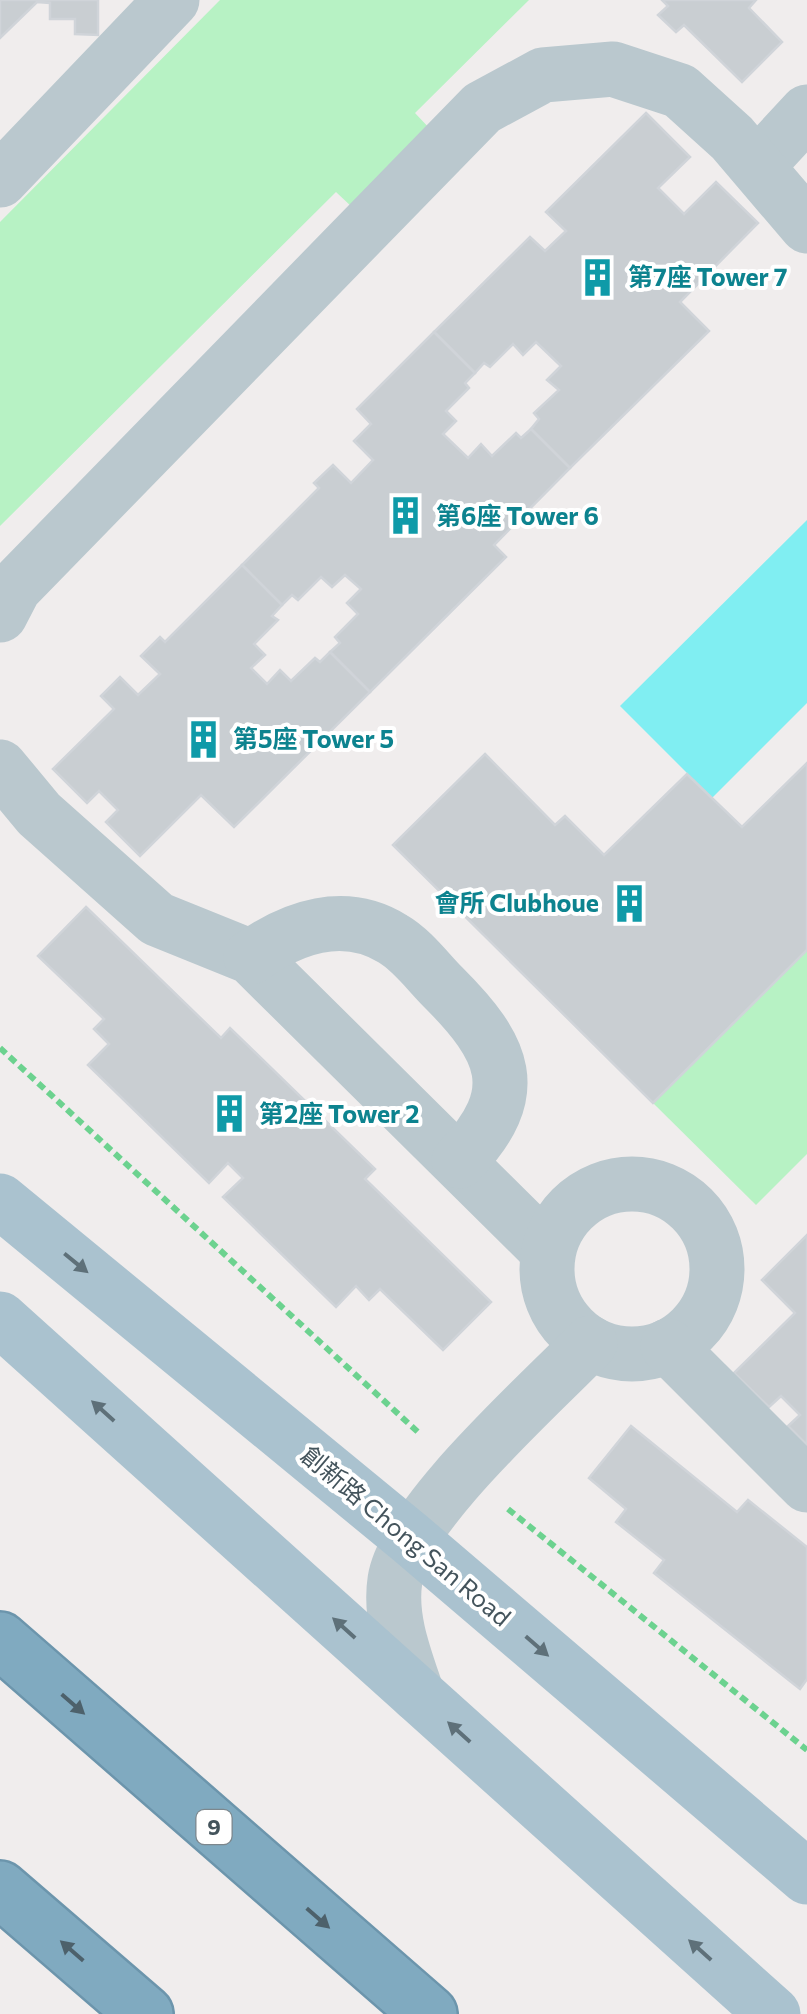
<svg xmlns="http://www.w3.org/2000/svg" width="807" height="2014" viewBox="0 0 807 2014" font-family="Commissioner,'Noto Sans TC',sans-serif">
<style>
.green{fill:#b7f2c4}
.water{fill:#80eef2}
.building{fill:#c9ced2;stroke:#d0d4d9;stroke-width:2.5}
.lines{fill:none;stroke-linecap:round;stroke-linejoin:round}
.highway-casing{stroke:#6c95ac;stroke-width:60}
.path{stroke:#6cd28f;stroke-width:6;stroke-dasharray:8 5;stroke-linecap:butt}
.minor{stroke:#bac8ce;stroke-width:55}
.major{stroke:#aac2cf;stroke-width:55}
.highway{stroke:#80aac0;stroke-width:55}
.oneway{fill:#5e7079}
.oneway2{fill:#4d616b}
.labels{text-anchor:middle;stroke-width:8;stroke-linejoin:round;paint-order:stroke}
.shield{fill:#fff;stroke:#7c878d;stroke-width:2.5}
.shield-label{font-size:22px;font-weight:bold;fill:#44545c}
.culture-label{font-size:25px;font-weight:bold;fill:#0d838f;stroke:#fff;text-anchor:start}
.street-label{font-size:25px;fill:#44545c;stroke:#fff}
</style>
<rect width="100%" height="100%" fill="#f0eded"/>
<g class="green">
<polygon points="220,0 529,0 415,113 432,131 353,208 336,192 0,526 0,222"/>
<polygon points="807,950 807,1154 756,1205 653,1103"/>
</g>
<polygon class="water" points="807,520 807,703 712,798 620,706"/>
<g class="building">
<polygon points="0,0 98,0 98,35 75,34 75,19 50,19 50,3 37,2 0,38"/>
<polygon points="662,0 756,0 749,8 782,42 742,82 684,25 676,32 658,15 668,6"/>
<polygon points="646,113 690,157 658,188 684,214 716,182 758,223 680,302 709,331 570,468 531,429 539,419 534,413 559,390 547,380 561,366 536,342 523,355 513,344 490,367 484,363 475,373 434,332 530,237 545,251 566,231 546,212"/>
<polygon points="434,332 475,373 465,383 469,388 446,411 456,421 443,434 468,458 481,444 492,456 516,433 521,438 531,429 570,468 494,545 506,557 370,692 330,652 340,643 335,637 358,614 347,603 361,589 345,575 332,587 321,577 298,600 292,595 282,605 242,565 319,488 314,483 333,465 351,483 373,460 354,441 371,424 357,409"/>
<polygon points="242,565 282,605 272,616 278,620 254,644 265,655 251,668 267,684 280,670 291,681 315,658 320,662 330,652 370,692 234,827 201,795 140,856 106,822 118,810 99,791 87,803 53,769 114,709 101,696 120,677 138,695 160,674 141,656 160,637 165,642"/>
<polygon points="485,754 555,825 565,816 604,855 687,774 742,827 807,763 807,950 653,1103 393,845"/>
<polygon points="86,907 221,1038 230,1028 375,1169 365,1179 491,1302 443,1350 380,1289 369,1300 356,1286 336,1307 223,1197 243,1178 228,1163 209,1183 88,1065 109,1044 94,1029 104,1019 38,956"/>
<polygon points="807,1235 807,1445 788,1426 800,1415 781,1396 769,1407 734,1373 795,1313 762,1280"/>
<polygon points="631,1426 737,1512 748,1500 807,1547 807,1679 800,1689 654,1573 664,1560 616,1522 626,1509 589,1478"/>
</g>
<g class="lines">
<defs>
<g id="highway">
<polyline points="0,1640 429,2014"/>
<polyline points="0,1889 145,2014"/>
</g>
</defs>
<use href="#highway" class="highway-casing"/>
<g class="path">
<polyline points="0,1048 419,1433"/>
<polyline points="508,1509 807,1750"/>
</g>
<g class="minor">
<polyline points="757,166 807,112"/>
<polyline points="0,180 172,0"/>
<polyline points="0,615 14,588 482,108 543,75 613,69 680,91 732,138 807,226"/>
<polyline points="0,767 39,814 157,919 251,957 548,1251"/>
<path d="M251 957C293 927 345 909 393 939 412 950 428 972 443 987 504 1048 526 1092 459 1161"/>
<circle cx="632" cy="1269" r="85"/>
<polyline points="668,1346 807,1485"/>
<path d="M417 1694C405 1658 389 1619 395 1580 405 1514 540 1395 590 1343"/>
</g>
<g class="major">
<polyline points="0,1201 410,1538 807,1877"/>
<polyline points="0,1319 773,2014"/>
</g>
<use href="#highway" class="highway"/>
</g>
<defs><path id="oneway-solid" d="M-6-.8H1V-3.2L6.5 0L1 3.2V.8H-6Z" transform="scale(2.5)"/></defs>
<g class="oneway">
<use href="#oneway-solid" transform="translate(76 1263) rotate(39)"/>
<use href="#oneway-solid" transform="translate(103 1411) rotate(-138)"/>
<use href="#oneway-solid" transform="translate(344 1628) rotate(-138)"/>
<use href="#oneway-solid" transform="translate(537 1646) rotate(41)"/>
<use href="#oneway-solid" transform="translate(459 1732) rotate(-138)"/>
<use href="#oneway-solid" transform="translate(700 1950) rotate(-138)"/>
</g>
<g class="oneway2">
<use href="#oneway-solid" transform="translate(73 1704) rotate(41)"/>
<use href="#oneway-solid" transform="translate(318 1918) rotate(41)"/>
<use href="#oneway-solid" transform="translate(72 1951) rotate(-139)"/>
</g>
<defs>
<symbol id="building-bare" viewBox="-9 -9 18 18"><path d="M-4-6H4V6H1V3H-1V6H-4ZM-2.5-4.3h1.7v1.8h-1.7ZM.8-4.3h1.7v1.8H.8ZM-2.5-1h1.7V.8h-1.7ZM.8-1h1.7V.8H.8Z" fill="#0f9aa8" stroke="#fff" stroke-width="2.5" paint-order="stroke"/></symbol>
</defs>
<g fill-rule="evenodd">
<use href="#building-bare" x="570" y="250" width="55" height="55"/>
<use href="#building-bare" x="378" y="488" width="55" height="55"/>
<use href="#building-bare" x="176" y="712" width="55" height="55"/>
<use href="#building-bare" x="602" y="876" width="55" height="55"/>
<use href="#building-bare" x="202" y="1086" width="55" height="55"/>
</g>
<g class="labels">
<rect class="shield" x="196.5" y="1810" width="35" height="34" rx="8"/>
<g class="shield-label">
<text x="214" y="1835">9</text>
</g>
<g class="culture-label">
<text x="628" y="286">第7座 Tower 7</text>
<text x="436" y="525">第6座 Tower 6</text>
<text x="233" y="748">第5座 Tower 5</text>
<text x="599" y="912" text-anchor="end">會所 Clubhoue</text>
<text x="259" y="1123">第2座 Tower 2</text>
</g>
<g class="street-label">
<text transform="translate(406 1536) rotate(40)" y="9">創新路 Chong San Road</text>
</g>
</g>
</svg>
